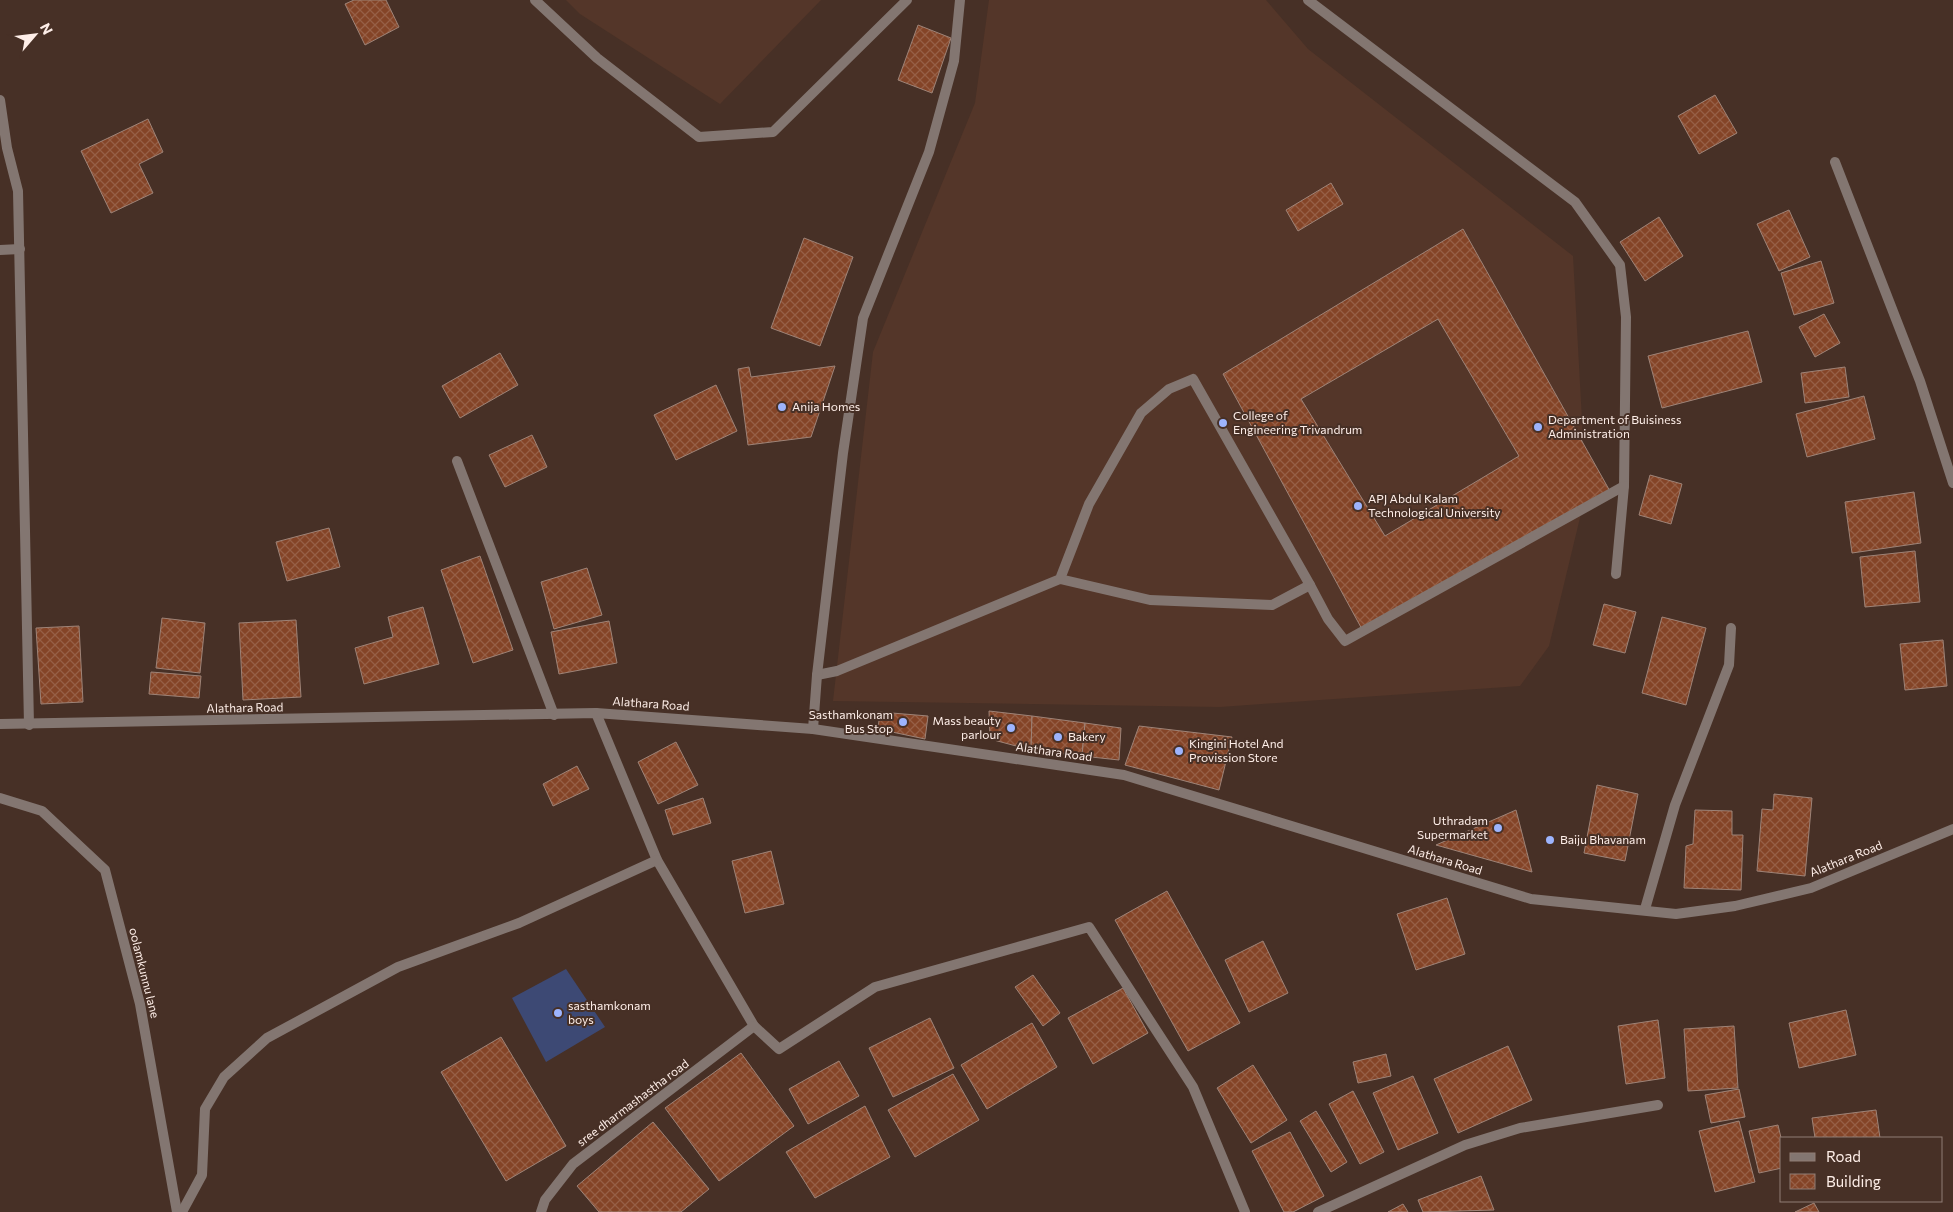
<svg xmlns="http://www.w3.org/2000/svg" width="1953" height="1212" viewBox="0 0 1953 1212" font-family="Commissioner,sans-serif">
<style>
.built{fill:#543629}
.pitch{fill:#3d4974}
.building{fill:url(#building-cross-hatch);stroke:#9e8377;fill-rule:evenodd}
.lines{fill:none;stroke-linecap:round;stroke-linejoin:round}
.service{stroke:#837671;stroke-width:10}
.minor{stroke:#837671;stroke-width:10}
.tertiary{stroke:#837671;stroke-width:10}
.poi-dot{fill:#9db4fd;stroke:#473026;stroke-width:2}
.labels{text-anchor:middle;stroke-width:4;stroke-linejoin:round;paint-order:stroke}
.poi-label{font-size:12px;fill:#feeee8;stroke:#473026;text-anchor:start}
.street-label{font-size:12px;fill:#feeee8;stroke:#473026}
</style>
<defs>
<pattern id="building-cross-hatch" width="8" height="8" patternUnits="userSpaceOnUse" patternTransform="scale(1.25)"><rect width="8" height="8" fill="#844427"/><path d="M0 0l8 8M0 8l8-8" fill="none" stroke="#965f46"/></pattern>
</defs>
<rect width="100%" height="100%" fill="#473026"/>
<g class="built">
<polygon points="566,0 821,0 720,104 580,14"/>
<polygon points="989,0 1266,0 1308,49 1573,256 1586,493 1549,646 1520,686 1220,707 833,701 873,352 975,103"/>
</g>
<polygon class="pitch" points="566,969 605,1027 546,1062 512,998"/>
<g class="building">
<polygon points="354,0 386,0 399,27 365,45 345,4"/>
<polygon points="918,25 951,38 932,93 898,80"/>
<polygon points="1715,95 1737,133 1699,154 1678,116"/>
<polygon points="148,119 163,152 139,164 153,193 111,213 81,151"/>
<polygon points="1331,183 1343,204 1298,231 1286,210"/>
<polygon points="1789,210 1810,257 1779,271 1757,224"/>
<polygon points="1659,217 1683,256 1645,281 1620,242"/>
<path d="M1463 229 1611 493 1363 631 1223 374ZM1438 319 1519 456 1385 536 1301 399Z"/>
<polygon points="804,238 853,257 820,346 771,328"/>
<polygon points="1821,261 1834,303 1794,315 1781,273"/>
<polygon points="1824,314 1840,343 1815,357 1799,327"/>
<polygon points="1748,331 1762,382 1662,408 1648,356"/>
<polygon points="500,353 518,385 460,418 442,386"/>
<polygon points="835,366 811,437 748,445 738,369 749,367 751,377"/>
<polygon points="1845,367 1849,397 1805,403 1801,373"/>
<polygon points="716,385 737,431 676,460 654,415"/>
<polygon points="1864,396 1875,439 1807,457 1796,414"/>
<polygon points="532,435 547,467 505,487 489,455"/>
<polygon points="1650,475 1682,484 1671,524 1639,515"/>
<polygon points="1914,492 1921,543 1852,553 1845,502"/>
<polygon points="329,528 340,567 287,581 276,542"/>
<polygon points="1915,551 1920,602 1865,607 1860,557"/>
<polygon points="480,556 513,650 473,663 441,570"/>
<polygon points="587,568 602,615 554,629 541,582"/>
<polygon points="1604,604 1636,612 1625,653 1593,645"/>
<polygon points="423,607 439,664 364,684 355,648 393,637 388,617"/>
<polygon points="1662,617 1706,628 1686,705 1642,693"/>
<polygon points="162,618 205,623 200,673 156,668"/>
<polygon points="296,620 301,697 243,700 239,623"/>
<polygon points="609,621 617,663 559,674 551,632"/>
<polygon points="79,626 83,702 41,704 36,628"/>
<polygon points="1943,640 1947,686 1905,690 1900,644"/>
<polygon points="151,672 201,676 199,698 149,694"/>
<polygon points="989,711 1032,716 1031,750 990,739"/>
<polygon points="880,712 928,716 925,739 878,729"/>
<polygon points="1032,716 1085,723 1082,756 1031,750"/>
<polygon points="1085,723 1121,728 1119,760 1082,756"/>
<polygon points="1139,726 1232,737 1219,790 1125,765"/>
<polygon points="676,742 698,785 658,804 638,762"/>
<polygon points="577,766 589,789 553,806 543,784"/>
<polygon points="1597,785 1638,794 1625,861 1584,853"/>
<polygon points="1774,794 1812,798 1805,876 1757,871 1762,809 1773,810"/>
<polygon points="703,798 711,823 673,835 665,810"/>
<polygon points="1516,810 1532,872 1436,845"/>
<polygon points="1695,810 1732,811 1732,835 1743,835 1741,890 1684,888 1686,846 1693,844"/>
<polygon points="771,851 784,904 745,913 732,861"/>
<polygon points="1167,891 1240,1023 1188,1051 1115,920"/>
<polygon points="1447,898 1465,954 1416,970 1397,914"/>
<polygon points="1263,941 1288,993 1249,1012 1225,960"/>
<polygon points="1033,975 1060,1013 1043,1026 1015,987"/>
<polygon points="1123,988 1148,1033 1093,1064 1068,1018"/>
<polygon points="1846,1010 1856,1055 1799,1068 1789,1023"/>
<polygon points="930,1018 954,1068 893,1097 869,1048"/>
<polygon points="1658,1020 1665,1078 1626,1084 1618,1026"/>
<polygon points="1032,1023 1057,1067 987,1109 961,1065"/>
<polygon points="1734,1026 1738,1088 1688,1091 1684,1029"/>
<polygon points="501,1037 566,1146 506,1181 441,1072"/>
<polygon points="1508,1046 1532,1100 1458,1133 1434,1079"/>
<polygon points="741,1053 794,1126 719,1181 665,1108"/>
<polygon points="1386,1054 1391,1076 1358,1083 1353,1062"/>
<polygon points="839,1061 859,1096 808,1124 789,1089"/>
<polygon points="1253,1065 1287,1120 1251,1143 1217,1088"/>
<polygon points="953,1074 979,1120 915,1157 888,1110"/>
<polygon points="1413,1076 1438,1133 1398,1150 1373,1093"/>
<polygon points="1739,1089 1745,1117 1711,1123 1705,1095"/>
<polygon points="1353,1091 1384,1152 1360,1164 1329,1104"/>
<polygon points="865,1106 890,1157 815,1198 786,1152"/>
<polygon points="1876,1110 1880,1138 1815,1138 1812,1118"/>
<polygon points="1316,1111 1347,1162 1331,1172 1300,1121"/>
<polygon points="1739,1121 1755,1182 1715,1192 1699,1131"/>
<polygon points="653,1122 709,1189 681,1212 599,1212 577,1186"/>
<polygon points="1778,1125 1782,1142 1782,1168 1759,1173 1749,1131"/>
<polygon points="1290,1132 1324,1196 1293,1212 1284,1212 1252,1151"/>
<polygon points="1481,1176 1494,1210 1423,1212 1418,1200"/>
<polygon points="1814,1203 1819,1212 1795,1212"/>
<polygon points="1403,1204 1408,1212 1388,1212"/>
</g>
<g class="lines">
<g class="service">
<polyline points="1308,0 1575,202 1620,265 1626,317 1624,486 1345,641 1328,619 1310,585"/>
<polyline points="1616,574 1624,486"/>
<polyline points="817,675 837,671 1060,579 1089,504 1141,413 1169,389 1193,379 1310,585 1272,605 1150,600 1060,579"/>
</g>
<g class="minor">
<polyline points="535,0 597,58 699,137 773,132 907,0"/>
<polyline points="0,100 7,148 18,191 29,725"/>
<polyline points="1835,162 1920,381 1953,483"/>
<polyline points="0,250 20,249"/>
<polyline points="457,461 554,715"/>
<polyline points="596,713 657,860 754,1026 779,1049 875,987 1089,927 1193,1087 1245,1212"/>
<polyline points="813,729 817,675 843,453 863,318 929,152 954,61 960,0"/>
<polyline points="0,798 42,811 105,870 140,1004 177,1212"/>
<polyline points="1645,909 1675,805 1729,665 1731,628"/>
<polyline points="182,1212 202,1175 205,1109 224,1077 267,1038 398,967 519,923 657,860"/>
<polyline points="541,1212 545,1200 573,1164 754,1026"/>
<polyline points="1318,1212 1465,1145 1520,1128 1658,1105"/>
</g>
<polyline class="tertiary" points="0,724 596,713 813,729 1124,775 1531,899 1676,914 1735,906 1811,888 1953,829"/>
</g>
<g class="poi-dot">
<circle cx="782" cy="407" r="5"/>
<circle cx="1223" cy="423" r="5"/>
<circle cx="1538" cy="427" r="5"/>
<circle cx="1358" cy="506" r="5"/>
<circle cx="903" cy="722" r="5"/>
<circle cx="1011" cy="728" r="5"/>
<circle cx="1058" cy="737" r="5"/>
<circle cx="1179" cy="751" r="5"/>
<circle cx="1498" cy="828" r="5"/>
<circle cx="1550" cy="840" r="5"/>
<circle cx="558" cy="1013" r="5"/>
</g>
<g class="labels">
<g class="poi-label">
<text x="792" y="411">Anija Homes</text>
<text x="1233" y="420">College of<tspan x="1233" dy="14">Engineering Trivandrum</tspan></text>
<text x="1548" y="424">Department of Buisiness<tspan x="1548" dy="14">Administration</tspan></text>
<text x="1368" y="503">APJ Abdul Kalam<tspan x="1368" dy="14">Technological University</tspan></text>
<text x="893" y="719" text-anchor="end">Sasthamkonam<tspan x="893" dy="14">Bus Stop</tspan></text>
<text x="1001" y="725" text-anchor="end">Mass beauty<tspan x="1001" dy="14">parlour</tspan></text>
<text x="1068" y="741">Bakery</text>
<text x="1189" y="748">Kingini Hotel And<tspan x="1189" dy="14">Provission Store</tspan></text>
<text x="1488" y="825" text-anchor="end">Uthradam<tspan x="1488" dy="14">Supermarket</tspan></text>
<text x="1560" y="844">Baiju Bhavanam</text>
<text x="568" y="1010">sasthamkonam<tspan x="568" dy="14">boys</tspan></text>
</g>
<g class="street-label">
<text transform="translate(651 704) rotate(4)" y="4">Alathara Road</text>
<text transform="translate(245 708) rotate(-1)" y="4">Alathara Road</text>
<text transform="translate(1054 752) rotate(8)" y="4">Alathara Road</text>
<text transform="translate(1846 859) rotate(-22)" y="4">Alathara Road</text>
<text transform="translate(1445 860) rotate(17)" y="4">Alathara Road</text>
<text transform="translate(144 973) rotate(76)" y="4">oolamkunnu lane</text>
<text transform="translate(633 1103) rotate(-37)" y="4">sree dharmashastha road</text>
</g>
</g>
<rect x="1780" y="1137" width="162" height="65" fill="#473026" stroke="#907c74"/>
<rect x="1790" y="1153" width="25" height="8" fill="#837671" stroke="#907c74"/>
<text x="1826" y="1162" font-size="15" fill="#feeee8">Road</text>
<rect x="1790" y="1174" width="25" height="15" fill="url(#building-cross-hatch)" stroke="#907c74"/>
<text x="1826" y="1187" font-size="15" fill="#feeee8">Building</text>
<g transform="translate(35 35) rotate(62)" stroke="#473026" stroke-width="4" paint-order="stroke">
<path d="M0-4L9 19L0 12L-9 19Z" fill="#feeee8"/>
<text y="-8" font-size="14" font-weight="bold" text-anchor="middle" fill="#feeee8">N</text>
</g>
</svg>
